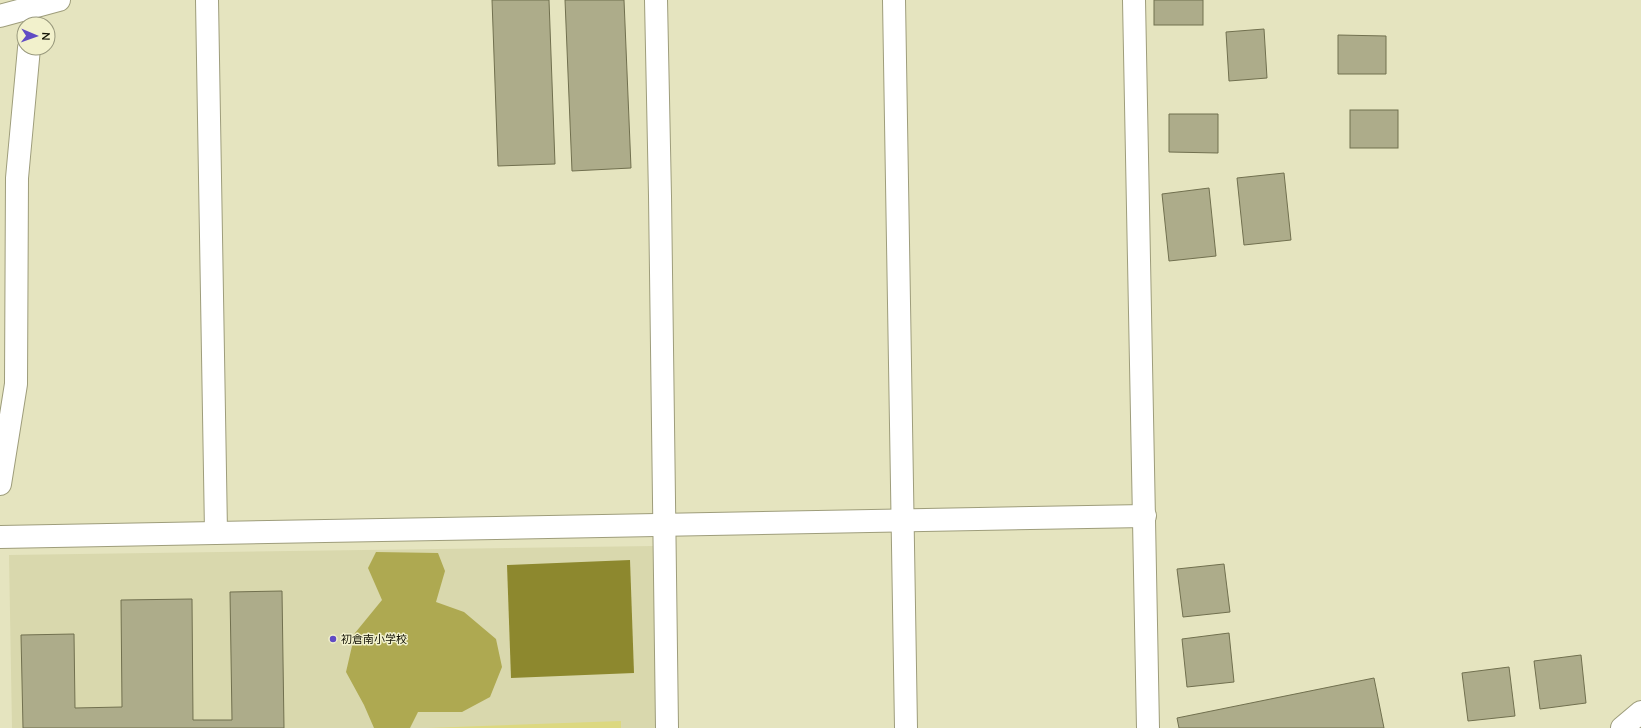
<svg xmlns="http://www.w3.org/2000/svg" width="1641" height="728" viewBox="0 0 1641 728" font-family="Mulish,'Noto Sans JP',sans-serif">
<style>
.built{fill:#d9d8ad}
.green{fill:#dcd880}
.forest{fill:#aea951}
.water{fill:#8d882e}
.building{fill:#adac8a;stroke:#71704f}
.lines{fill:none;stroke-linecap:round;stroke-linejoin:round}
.minor-casing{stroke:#9e9d7b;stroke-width:24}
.tertiary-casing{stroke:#9e9d7b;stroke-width:24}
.minor{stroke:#fff;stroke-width:22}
.tertiary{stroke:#fff;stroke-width:22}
.poi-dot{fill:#604bc4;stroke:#f2f1cc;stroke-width:1.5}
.labels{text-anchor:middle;stroke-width:3;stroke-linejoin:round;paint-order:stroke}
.poi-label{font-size:11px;fill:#121205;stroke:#f2f1cc;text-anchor:start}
</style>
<rect width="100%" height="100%" fill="#e5e4bf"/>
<polygon class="built" points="654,546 657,728 12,728 9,555"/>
<polygon class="green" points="621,721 621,728 427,728"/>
<polygon class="forest" points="376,552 438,553 445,571 436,602 464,612 496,639 502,667 490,697 462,712 418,712 410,728 374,728 364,705 346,672 355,633 382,600 368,568"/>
<polygon class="water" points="630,560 634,673 511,678 507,565"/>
<g class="building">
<polygon points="492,0 549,0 555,164 498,166"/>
<polygon points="565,0 624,0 631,168 572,171"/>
<rect x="1154" y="0" width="49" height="25"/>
<polygon points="1264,29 1267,78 1229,81 1226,32"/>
<polygon points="1338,35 1386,36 1386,74 1338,74"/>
<rect x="1350" y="110" width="48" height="38"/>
<polygon points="1169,114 1218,114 1218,153 1169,152"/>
<polygon points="1284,173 1291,240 1244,245 1237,178"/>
<polygon points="1209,188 1216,256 1169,261 1162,194"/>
<polygon points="1224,564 1230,612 1183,617 1177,569"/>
<polygon points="282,591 284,728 23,728 21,635 74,634 75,708 122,707 121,600 192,599 193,720 232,720 230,592"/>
<polygon points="1229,633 1234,682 1187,687 1182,639"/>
<polygon points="1581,655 1586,703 1540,709 1534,661"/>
<polygon points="1509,667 1515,716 1468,721 1462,673"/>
<polygon points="1374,678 1384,728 1179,728 1177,718"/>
</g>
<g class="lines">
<defs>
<g id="minor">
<polyline points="207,0 216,532"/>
<polyline points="656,0 660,196 667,728"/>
<polyline points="894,0 906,728"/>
<polyline points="0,16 59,0"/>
<polyline points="0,484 16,384 17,178 29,48"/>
<polyline points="0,537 1145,516"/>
<polyline points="1622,728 1641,712"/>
</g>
<polyline id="tertiary" points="1134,0 1148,728"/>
</defs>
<use href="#minor" class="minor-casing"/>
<use href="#tertiary" class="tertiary-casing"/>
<use href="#minor" class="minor"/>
<use href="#tertiary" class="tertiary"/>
</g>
<circle class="poi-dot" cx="333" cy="639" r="4"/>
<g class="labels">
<g class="poi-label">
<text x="341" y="643">初倉南小学校</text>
</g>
</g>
<g transform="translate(36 36) rotate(92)"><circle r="19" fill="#f2f1cc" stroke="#98987c"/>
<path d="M0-3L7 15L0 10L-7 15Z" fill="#604bc4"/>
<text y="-6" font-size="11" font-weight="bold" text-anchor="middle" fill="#121205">N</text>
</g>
</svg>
